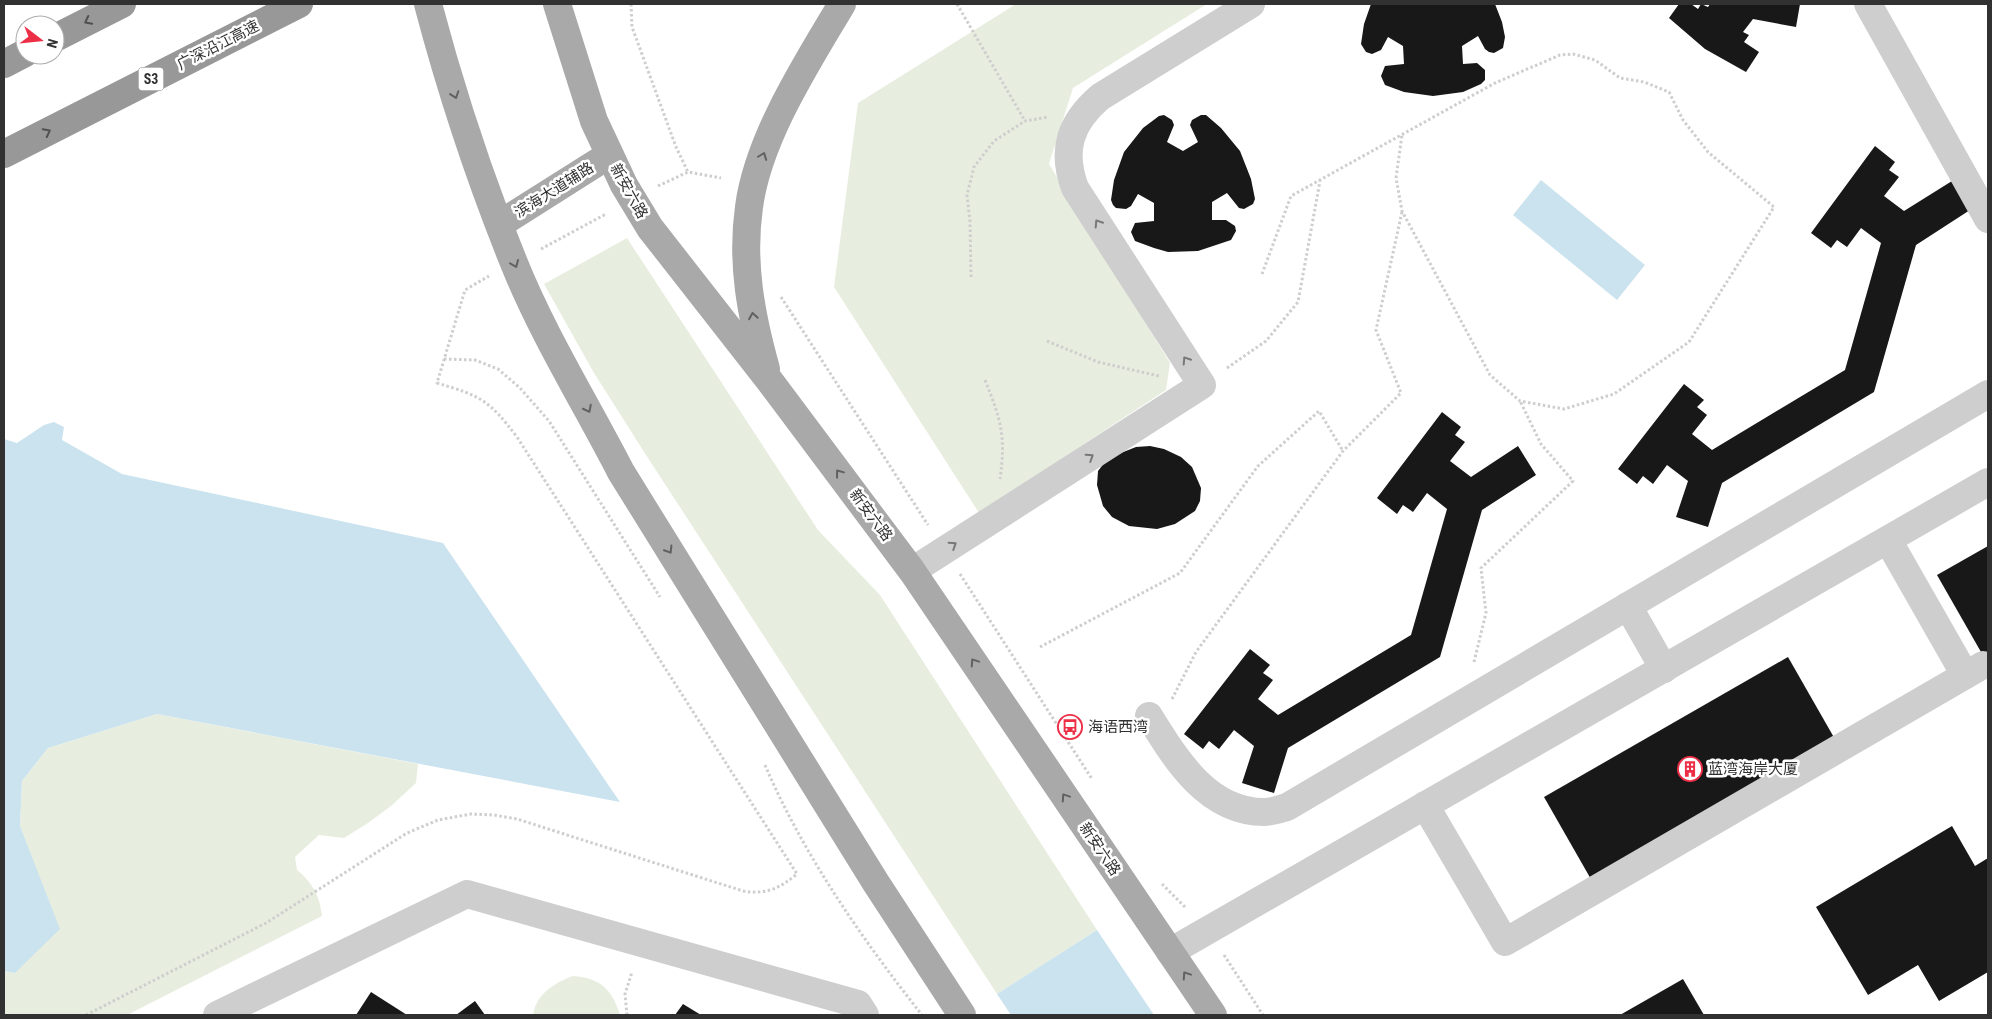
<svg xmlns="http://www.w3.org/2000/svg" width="1992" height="1019" viewBox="0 0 1992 1019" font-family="'Roboto Condensed','Noto Sans SC',sans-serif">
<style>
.green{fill:#e8eedf}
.water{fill:#cbe3ee}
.building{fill:#181818}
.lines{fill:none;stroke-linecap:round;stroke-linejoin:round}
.path{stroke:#cecece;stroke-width:3;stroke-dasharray:2.5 2.5;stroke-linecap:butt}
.minor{stroke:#cecece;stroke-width:28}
.major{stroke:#a9a9a9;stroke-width:28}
.highway{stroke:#989898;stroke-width:28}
.oneway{stroke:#505050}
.oneway2{stroke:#616161}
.oneway3{stroke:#787878}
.labels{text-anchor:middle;stroke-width:5;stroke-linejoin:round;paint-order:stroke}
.shield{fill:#fff;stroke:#6f6f6f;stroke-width:1}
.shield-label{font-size:14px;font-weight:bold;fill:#313131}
.street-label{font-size:15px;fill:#313131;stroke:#fff}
.poi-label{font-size:15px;fill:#313131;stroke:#fff;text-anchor:start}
</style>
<rect width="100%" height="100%" fill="#fff"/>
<g class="green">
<polygon points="1016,4 1207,4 1073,88 1049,164 1170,363 1166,390 979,513 834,287 858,103"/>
<polygon points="627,238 818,530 880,595 1097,930 997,994 646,455 594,373 544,284"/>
<path d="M157 714 418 764 416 783 391 806 368 823 344 838 319 835 295 857 297 870C312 882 320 896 322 916L127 1015H4V971L15 973 33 864 20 826 22 781 48 748Z"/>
<path d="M573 976C600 978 612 989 620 1015H533C536 994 554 983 573 976Z"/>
</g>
<g class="water">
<polygon points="1541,180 1645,265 1617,300 1513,215"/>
<polygon points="54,422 64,427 62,440 122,474 443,543 620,802 157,714 48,748 22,781 20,826 60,929 15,973 4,971 4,439 17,443 44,425"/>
<polygon points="1097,930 1154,1015 1011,1015 997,994"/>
</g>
<g class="building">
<polygon points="1371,4 1495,4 1502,22 1505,37 1503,48 1494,53 1489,52 1485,49 1478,36 1462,46 1463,64 1477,63 1485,70 1485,80 1481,84 1463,92 1433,96 1404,92 1385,85 1381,76 1385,66 1404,64 1403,46 1388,37 1381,50 1372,54 1366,52 1361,44 1364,24"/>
<polygon points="1679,4 1691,4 1698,9 1701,4 1708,7 1710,4 1800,4 1796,27 1753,19 1743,32 1749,35 1744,42 1759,52 1746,72 1705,49 1669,18"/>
<polygon points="1164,115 1172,120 1174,125 1167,142 1183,151 1198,142 1190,125 1192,120 1201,115 1206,115 1221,128 1240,151 1251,179 1255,199 1253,204 1244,209 1239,208 1227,193 1212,202 1212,220 1226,220 1235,226 1236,231 1231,240 1198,251 1168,252 1154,248 1135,241 1131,232 1135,223 1154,221 1154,203 1138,194 1131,206 1126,209 1116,208 1113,205 1111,200 1114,180 1124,152 1143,128 1159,116"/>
<polygon points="1875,146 1895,162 1889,170 1899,177 1884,196 1904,211 1952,181 1970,210 1916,245 1874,392 1722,483 1708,527 1676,517 1688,481 1667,465 1653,484 1643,476 1637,484 1618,469 1684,384 1704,400 1697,407 1707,415 1692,434 1712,450 1845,370 1881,243 1861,228 1847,247 1837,240 1831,248 1811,233"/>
<polygon points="1442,412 1461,427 1455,435 1465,442 1450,461 1471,477 1518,446 1536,475 1482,510 1440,657 1288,748 1274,793 1242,783 1254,746 1234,730 1219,749 1209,741 1203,749 1184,734 1250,649 1270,665 1263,673 1273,680 1258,699 1278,715 1411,635 1447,509 1427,493 1413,512 1403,505 1397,514 1377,498"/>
<polygon points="1150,446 1164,449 1181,457 1192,467 1201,488 1200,501 1195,511 1175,524 1157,529 1129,526 1112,517 1103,506 1097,485 1098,471 1108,458 1136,447"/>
<polygon points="1988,546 1988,657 1985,659 1937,575"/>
<polygon points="1788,657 1836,741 1592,881 1544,797"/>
<polygon points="1952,826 1975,866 1988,858 1988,972 1939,1001 1918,965 1868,995 1816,907"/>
<polygon points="1683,979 1704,1015 1620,1015"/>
<polygon points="371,992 407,1015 356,1015"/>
<polygon points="475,1001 485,1015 456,1015"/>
<polygon points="683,1004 701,1015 675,1015"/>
</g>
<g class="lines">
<g class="path">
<polyline points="631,4 632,27 676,147 688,172"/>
<polyline points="957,4 1025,121"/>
<polyline points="658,186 688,172 721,178"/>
<polyline points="541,249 606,214"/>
<polyline points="1262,274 1291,196 1495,83 1560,55 1573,54 1595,60 1620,78 1644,82 1669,92 1683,120 1708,152 1774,207 1689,342 1614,394 1564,409 1520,401 1490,375 1402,211 1396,178 1402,135"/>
<polyline points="971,277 970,222 967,195 974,167 994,141 1025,121 1048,117"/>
<polyline points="781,297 928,525"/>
<polyline points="1047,341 1098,362 1159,376"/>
<polyline points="444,359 475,360 498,369 520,388 549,421 660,597"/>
<polyline points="1227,368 1266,341 1298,302 1320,181"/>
<path d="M985 380C1001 420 1006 436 1000 479"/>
<polyline points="960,574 1092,779"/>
<polyline points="1040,647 1180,573 1258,466 1319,411 1343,451"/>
<polyline points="1474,662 1486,613 1481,568 1573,481 1541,444 1520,401"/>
<polyline points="1172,699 1196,652 1343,451 1401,393 1376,330 1402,212"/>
<path d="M765 765C803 854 862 939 922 1015"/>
<polyline points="1162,884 1186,908"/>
<polyline points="1224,955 1263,1015"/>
<path d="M86 1015 266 923 407 833 438 820 471 814 494 815 517 819 743 891C766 895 780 888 797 874L517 437C489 400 481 396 437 383L465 290 489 276"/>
<polyline points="627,1015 625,994 632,972"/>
</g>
<g class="minor">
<polyline points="1868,4 1988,219"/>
<polyline points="1888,540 1965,675"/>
<path d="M912 571 1202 385 1075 188C1061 150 1070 123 1100 97L1251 4"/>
<polyline points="1628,606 1664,669"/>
<path d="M1149 716C1175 758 1207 812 1264 812 1272 812 1280 809 1287 807L1988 394"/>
<polyline points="1425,805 1505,942 1983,665"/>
<polyline points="1170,952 1988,482"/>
<polyline points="217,1015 467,894 858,1004 865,1015"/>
</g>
<g class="major">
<path d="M428 4C451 91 480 179 514 263 543 335 585 402 621 472L876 883 962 1015"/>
<polyline points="557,4 594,121 624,185 650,228 769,380 912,571 1213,1015"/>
<polyline points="500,224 609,155"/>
<path d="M766 369C751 315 741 263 749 207 758 138 807 63 842 4"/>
</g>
<g class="highway">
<polyline points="55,38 122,4"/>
<polyline points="4,64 25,53"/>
<polyline points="4,154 299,4"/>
</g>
</g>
<defs><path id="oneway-chevron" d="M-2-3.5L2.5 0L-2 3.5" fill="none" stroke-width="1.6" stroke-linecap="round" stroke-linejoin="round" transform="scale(1.25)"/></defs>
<g class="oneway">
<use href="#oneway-chevron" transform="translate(88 21) rotate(153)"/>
<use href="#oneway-chevron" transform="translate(47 132) rotate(-27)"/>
</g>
<g class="oneway2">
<use href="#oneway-chevron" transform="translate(455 95) rotate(71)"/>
<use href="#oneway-chevron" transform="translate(763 156) rotate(-69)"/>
<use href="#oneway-chevron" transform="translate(515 264) rotate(67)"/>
<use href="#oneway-chevron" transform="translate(753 316) rotate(-99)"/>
<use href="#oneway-chevron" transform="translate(588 409) rotate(63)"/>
<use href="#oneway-chevron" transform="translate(839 473) rotate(-127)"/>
<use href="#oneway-chevron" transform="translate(669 550) rotate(58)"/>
<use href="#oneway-chevron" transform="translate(974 662) rotate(-124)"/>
<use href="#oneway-chevron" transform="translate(1065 797) rotate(-124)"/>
<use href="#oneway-chevron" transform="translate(1186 975) rotate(-124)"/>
</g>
<g class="oneway3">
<use href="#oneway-chevron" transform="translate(1098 223) rotate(-123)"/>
<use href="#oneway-chevron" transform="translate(1186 360) rotate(-123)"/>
<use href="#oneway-chevron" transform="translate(1090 457) rotate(-33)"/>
<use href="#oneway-chevron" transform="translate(953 545) rotate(-33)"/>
</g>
<defs>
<symbol id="bus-ring" viewBox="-11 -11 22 22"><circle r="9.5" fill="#fff" stroke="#ed2e47" stroke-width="1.5"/><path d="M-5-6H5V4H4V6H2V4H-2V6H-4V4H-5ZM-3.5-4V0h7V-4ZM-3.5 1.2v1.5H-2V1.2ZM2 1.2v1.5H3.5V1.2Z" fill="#ed2e47"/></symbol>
<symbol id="building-ring" viewBox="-11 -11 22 22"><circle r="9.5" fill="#fff" stroke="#ed2e47" stroke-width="1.5"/><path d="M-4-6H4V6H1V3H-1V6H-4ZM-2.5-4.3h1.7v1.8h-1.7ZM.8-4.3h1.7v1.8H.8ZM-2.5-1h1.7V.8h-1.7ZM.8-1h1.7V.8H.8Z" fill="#ed2e47"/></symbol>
</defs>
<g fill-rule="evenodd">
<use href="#bus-ring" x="1056" y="713" width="28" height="28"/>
<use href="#building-ring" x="1676" y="755" width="28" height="28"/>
</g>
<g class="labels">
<rect class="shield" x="138.5" y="67.5" width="25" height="23" rx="4"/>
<g class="shield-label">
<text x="151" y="84">S3</text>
</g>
<g class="street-label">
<text transform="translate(218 45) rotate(-27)" y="5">广深沿江高速</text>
<text transform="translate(554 190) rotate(-32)" y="5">滨海大道辅路</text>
<text transform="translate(629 191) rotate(61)" y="5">新安六路</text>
<text transform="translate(871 515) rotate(53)" y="5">新安六路</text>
<text transform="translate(1100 849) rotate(56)" y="5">新安六路</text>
</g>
<g class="poi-label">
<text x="1088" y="732">海语西湾</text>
<text x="1708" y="774">蓝湾海岸大厦</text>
</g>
</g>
<rect width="1992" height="1019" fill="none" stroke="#313131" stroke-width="10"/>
<g transform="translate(40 40) rotate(106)"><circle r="24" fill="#ffffff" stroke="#adadad"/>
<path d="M0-4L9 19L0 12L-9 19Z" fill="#ed2e47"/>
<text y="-8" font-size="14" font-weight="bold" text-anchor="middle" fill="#313131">N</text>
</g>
</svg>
